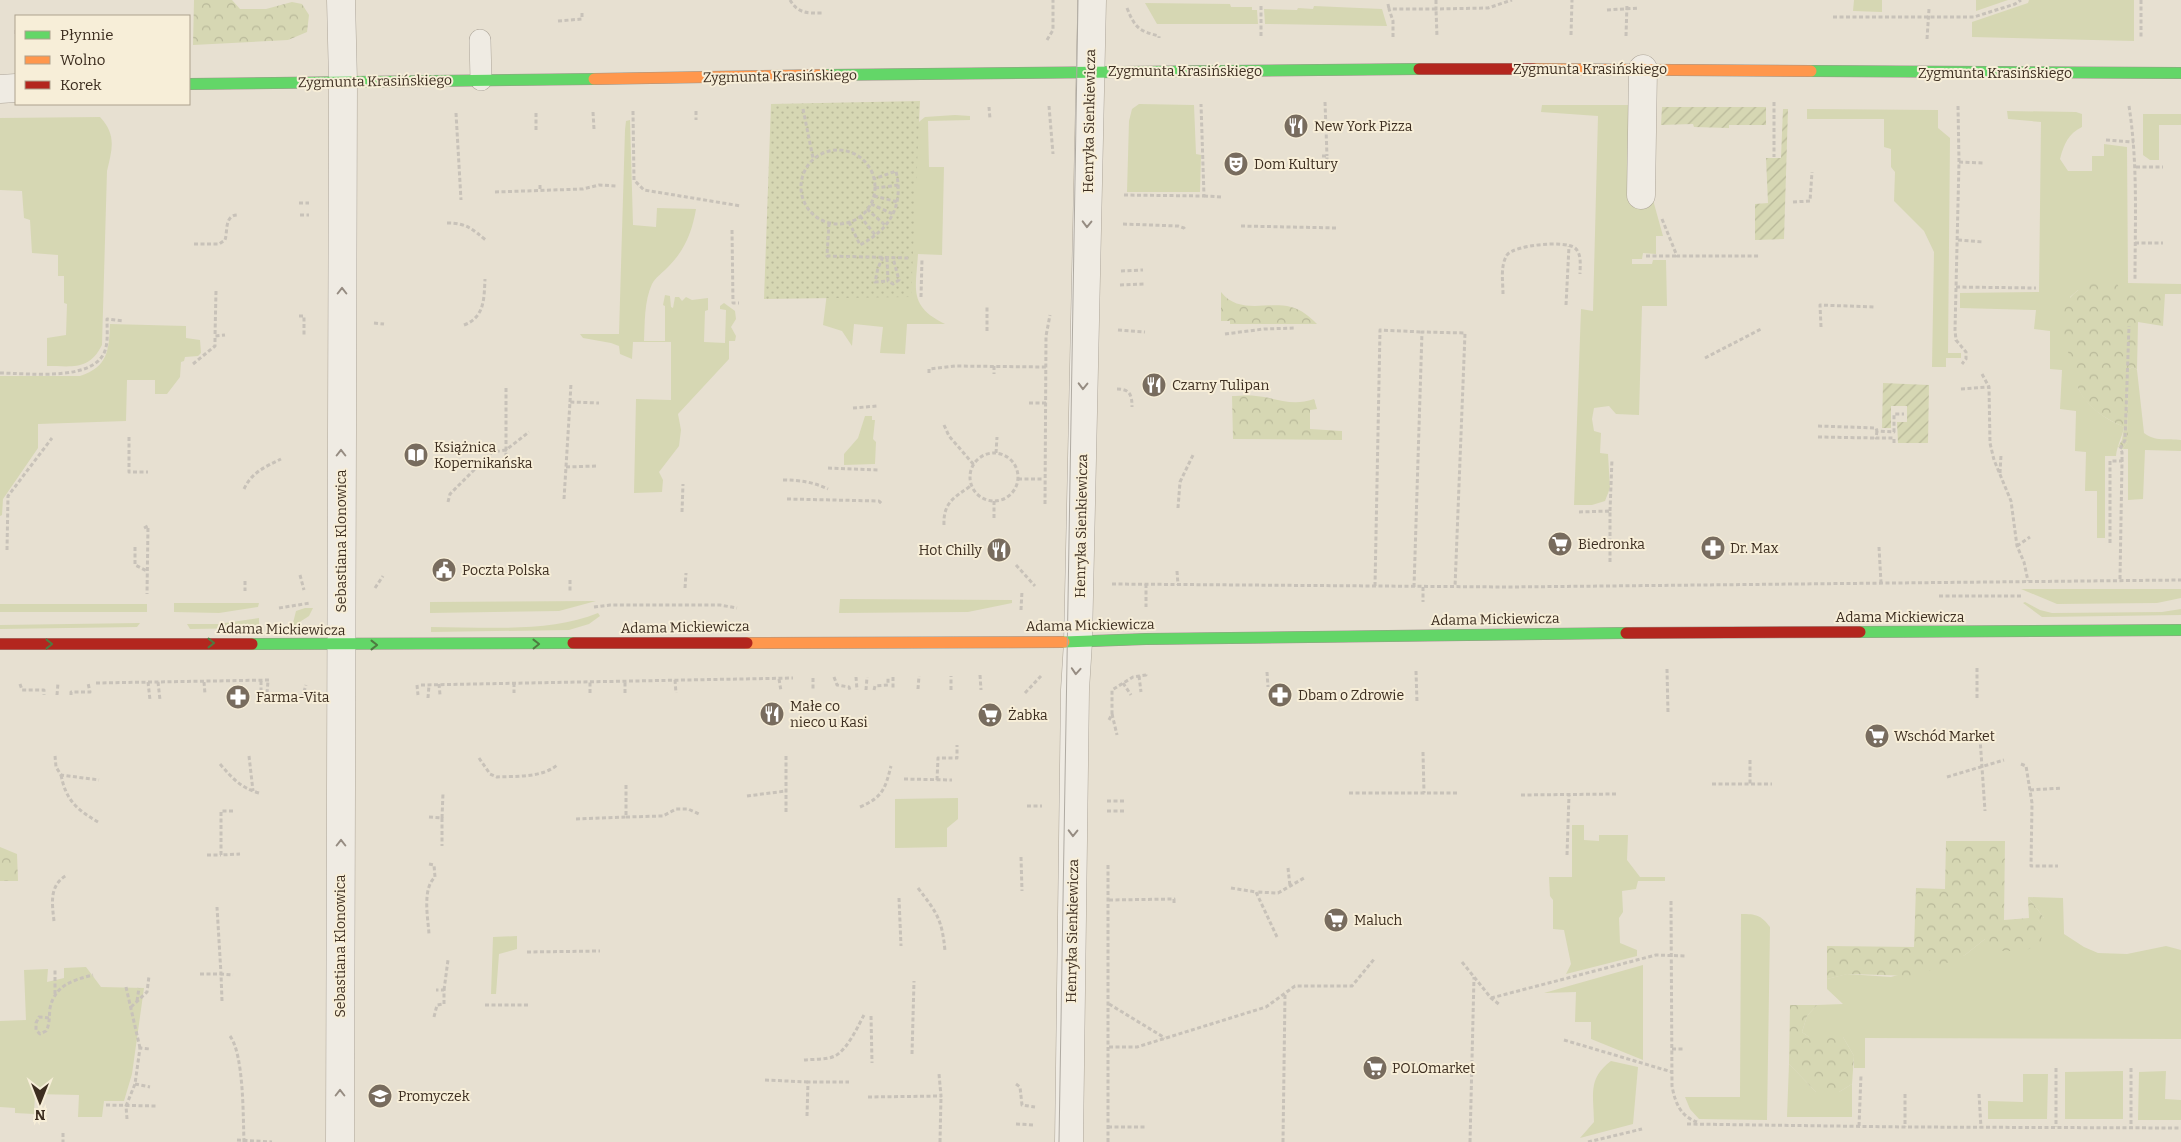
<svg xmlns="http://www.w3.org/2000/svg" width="2181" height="1142" viewBox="0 0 2181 1142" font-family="Bitter,serif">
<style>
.grass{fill:#d6d7b3}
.forest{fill:url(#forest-crowns)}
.park{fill:url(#park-dots)}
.garden{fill:url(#garden-furrows)}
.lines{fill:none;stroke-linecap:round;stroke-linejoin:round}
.lane-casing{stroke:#ada599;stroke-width:22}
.street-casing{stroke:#ada599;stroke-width:29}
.fast-casing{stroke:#9c958a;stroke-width:12}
.slow-casing{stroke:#9c958a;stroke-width:12}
.jam-casing{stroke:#9c958a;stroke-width:12}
.path{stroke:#c8c2b9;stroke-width:3;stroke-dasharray:4 2.5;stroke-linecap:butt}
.lane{stroke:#efebe3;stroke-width:21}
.street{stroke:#efebe3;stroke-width:28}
.fast{stroke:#63d668;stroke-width:11}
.slow{stroke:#ff974d;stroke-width:11}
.jam{stroke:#b3261e;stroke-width:11}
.tram{stroke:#afaaa2;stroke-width:1}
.oneway{stroke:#968c82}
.oneway2{stroke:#4e7a40}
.labels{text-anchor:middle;stroke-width:4;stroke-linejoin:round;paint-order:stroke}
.street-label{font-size:14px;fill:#3d2e20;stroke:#f7eed8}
.poi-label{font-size:14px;fill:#3d2e20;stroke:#f7eed8;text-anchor:start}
</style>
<defs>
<pattern id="forest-crowns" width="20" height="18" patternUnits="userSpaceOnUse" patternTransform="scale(1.25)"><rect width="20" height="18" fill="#d6d7b3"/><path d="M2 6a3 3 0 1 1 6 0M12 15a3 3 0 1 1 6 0" fill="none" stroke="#b9b99a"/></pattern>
<pattern id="park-dots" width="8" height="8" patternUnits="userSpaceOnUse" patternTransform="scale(1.25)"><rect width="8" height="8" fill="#d6d7b3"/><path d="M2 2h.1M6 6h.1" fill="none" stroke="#b9b99a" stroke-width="1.8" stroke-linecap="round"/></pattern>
<pattern id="garden-furrows" width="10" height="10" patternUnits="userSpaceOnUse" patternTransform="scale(1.25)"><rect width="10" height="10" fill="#d6d7b3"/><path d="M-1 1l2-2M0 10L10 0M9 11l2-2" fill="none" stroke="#b9b99a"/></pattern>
</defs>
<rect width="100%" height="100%" fill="#e7e0d1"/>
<g class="grass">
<polygon points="1854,0 1882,0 1882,12 1853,11"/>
<polygon points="1976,0 2008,0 1976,11"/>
<polygon points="2029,0 2134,0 2134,41 1972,37 1972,22 2028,3"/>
<polygon points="1145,3 1230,4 1231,7 1252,7 1252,10 1257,10 1258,24 1157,24"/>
<polygon points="1314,6 1382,9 1387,26 1265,24 1264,9 1297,10 1298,8 1313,9"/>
<polygon points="1139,104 1194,105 1196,154 1201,155 1200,192 1127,192 1129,121 1132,109"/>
<polygon points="1542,105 1630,105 1627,199 1653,200 1663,236 1656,236 1656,254 1643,253 1642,259 1632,259 1632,264 1652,264 1653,260 1666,260 1667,306 1642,306 1639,415 1616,414 1609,406 1594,408 1592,419 1594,431 1601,433 1600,453 1608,454 1610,488 1605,501 1592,505 1574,505 1581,309 1593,311 1598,116 1541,112"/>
<polygon points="1807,109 1938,110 1938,128 1950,138 1948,353 1961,353 1961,358 1946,358 1946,367 1932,367 1934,252 1924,231 1894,201 1895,172 1891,167 1891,149 1884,147 1884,119 1807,119"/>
<path d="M2007 111 2076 112 2082 114V127C2068 134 2064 144 2060 159L2068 171H2092V156H2104V144L2127 147 2128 283 2181 284V294H2123L2078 290 2070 297C2071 312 2074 381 2079 390 2089 408 2105 419 2124 427 2122 438 2117 445 2116 456H2105V538H2097V491H2085L2086 452 2075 451 2076 411 2060 409 2062 370 2050 369V331L2034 329 2036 310 1960 308V293L2039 292 2041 122 2008 119Z"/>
<polygon points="2143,114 2181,114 2181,125 2159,125 2159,160 2150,160 2143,155"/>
<path d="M955 115 970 116V120L928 121 929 167H944L942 255 918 254C916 289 908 306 945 324H907L905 354 880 353 883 327 854 324 852 346 842 331 823 325 831 261 909 130 925 117Z"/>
<path d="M100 117C117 135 112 150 107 171L102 345C89 371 72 366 47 366V338L66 335 67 304 64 303V276H58V255L32 253 30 220 24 218 22 191 0 190V118Z"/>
<path d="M630 120 633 225 656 227 657 208 696 209C692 232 685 250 668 267 663 272 655 278 652 284 644 302 645 322 644 341H665V306L663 305 665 295 670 296 671 307 673 308 675 297H679L682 301 686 297 692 300 708 298V310L705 311 704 342 725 343 726 310 720 309V306L724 303 735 311 736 319 731 327 736 336 735 341H729V359L678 414 681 430 679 446 659 472 663 480 662 492 634 493 636 399 671 400V342H633L632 359 620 354 619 346 611 343 583 338 580 334H619L625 130 626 121Z"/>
<path d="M110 324 186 326V338L200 340 201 353 198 356 185 357 184 361 181 362 180 377 167 394H155V380H127L126 421 38 424V448L3 499 2 515 0 516V376H80C108 367 109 350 110 324Z"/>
<path d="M2133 367 2137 370 2144 433C2155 442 2167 438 2181 440V451L2145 450 2143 499 2128 500V449H2123L2128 441 2127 370Z"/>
<polygon points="865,416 872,416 872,420 875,420 873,439 876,442 875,464 844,465 844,454 858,438"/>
<polygon points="2021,589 2181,589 2181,598 2157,603 2057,604"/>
<polygon points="840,599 1012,600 1012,603 968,612 839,613"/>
<polygon points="596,601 559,611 430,613 430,602"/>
<polygon points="2025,602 2040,610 2052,613 2162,612 2181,609 2181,615 2042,617 2023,603"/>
<polygon points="174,603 259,603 258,607 219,613 174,612"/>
<rect x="0" y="604" width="147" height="8"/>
<polygon points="305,608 313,608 309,616 292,627 296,611"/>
<path d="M598 613 600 616 589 624 569 630 431 632V627C484 627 550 633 598 613Z"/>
<polygon points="259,618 259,628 190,629 187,624 218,624"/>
<polygon points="140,623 137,627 0,629 0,625"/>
<polygon points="958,798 958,819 947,828 947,847 895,848 895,799"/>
<polygon points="1572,825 1584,825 1584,840 1599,841 1599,835 1628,835 1627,860 1640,877 1665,877 1665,881 1638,881 1636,889 1622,891 1623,912 1619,918 1620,943 1637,950 1637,956 1566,974 1571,964 1564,930 1553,929 1553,900 1550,896 1549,877 1572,877"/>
<polygon points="2028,897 2063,898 2064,934 2084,947 2098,953 2127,954 2166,946 2181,950 2181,1039 1865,1038 1865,1068 1854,1068 1854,1056 1843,1037 1809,1037 1802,1032 1807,1016 1817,1005 1843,1004 1827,989 1827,979 1847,974 1891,977 1965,955 1985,939 2044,918"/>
<path d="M1741 914C1756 914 1761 915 1770 927L1767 1120 1699 1119 1690 1109 1685 1097H1740Z"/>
<polygon points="517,936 517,949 499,954 496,994 491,994 493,937"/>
<polygon points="1643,965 1643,1060 1591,1039 1591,1022 1575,1022 1576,992 1544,993"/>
<polygon points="86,967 101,987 144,988 132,1074 124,1101 104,1101 102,1117 78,1117 79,1095 35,1094 34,1114 15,1113 15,1108 0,1107 0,1021 26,1020 24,970 48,969 47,982 64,978 64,968"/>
<path d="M1611 1061 1638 1067 1633 1124 1580 1138 1594 1122C1594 1095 1587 1079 1611 1061Z"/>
<polygon points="1789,1064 1816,1092 1839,1092 1852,1084 1852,1117 1787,1117"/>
<polygon points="2123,1071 2123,1119 2065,1119 2065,1072"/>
<polygon points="2166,1071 2165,1099 2181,1100 2181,1120 2138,1120 2139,1072"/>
<polygon points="2023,1074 2048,1074 2047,1119 1988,1119 1988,1101 2023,1102"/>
</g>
<g class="forest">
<polygon points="194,0 232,0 240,9 266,9 292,2 302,4 309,15 307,32 288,40 193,45"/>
<path d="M2108 280 2116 282 2123 294H2165L2163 326 2138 322 2137 370 2133 367 2127 370 2128 441 2123 449 2118 447 2122 440 2124 427C2106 419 2086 407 2078 388 2073 379 2072 368 2070 358 2063 336 2056 307 2077 291 2090 281 2092 280 2108 280Z"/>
<path d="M1221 292C1239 315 1267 301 1291 307 1302 310 1309 316 1317 324H1230V321H1221Z"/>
<path d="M1232 396C1239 396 1248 395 1256 396 1278 398 1291 407 1314 399L1317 409 1310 410V429L1342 431V440L1233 439Z"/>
<polygon points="1946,841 2005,841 2004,920 2029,918 2028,897 2044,918 2041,942 2025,951 1998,951 1985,939 1965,955 1917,976 1848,974 1827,979 1827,946 1914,947 1916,888 1945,889"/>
<polygon points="0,847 17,854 18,881 0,881"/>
<polygon points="1790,1005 1817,1005 1807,1016 1802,1032 1809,1037 1843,1037 1854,1056 1852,1084 1839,1092 1816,1092 1789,1064"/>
</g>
<polygon class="park" points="920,101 911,297 764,299 771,104"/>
<g class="garden">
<polygon points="1662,107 1766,107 1766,125 1729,125 1729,128 1694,127 1693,124 1661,125"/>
<polygon points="1783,109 1788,109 1784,239 1755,240 1755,204 1768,203 1766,158 1781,158"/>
<polygon points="1883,383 1929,385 1928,443 1898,443 1897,422 1907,422 1907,406 1891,406 1891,428 1882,428"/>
</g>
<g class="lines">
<defs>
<polyline id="lane" points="480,40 481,80"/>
<g id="street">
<polyline points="0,89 16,88"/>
<polyline points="1641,195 1643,69"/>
<polyline points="340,1142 343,81 341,0"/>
<polyline points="1069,1142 1075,690 1078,642 1092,0"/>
</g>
<g id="fast">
<polyline points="1811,71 2181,73"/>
<polyline points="825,75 1419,69"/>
<polyline points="189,84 594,79"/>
<polyline points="1860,632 2181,630"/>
<polyline points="1064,642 1146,639 1626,633"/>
<polyline points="252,644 573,643"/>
</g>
<g id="slow">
<polyline points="1534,69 1811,71"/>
<polyline points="594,79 825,75"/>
<polyline points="747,643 1064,642"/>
</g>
<g id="jam">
<polyline points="1419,69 1534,69"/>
<polyline points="1626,633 1860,632"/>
<polyline points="573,643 747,643"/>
<polyline points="0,644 252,644"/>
</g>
</defs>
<use href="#lane" class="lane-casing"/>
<use href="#street" class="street-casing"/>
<use href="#fast" class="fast-casing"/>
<use href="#slow" class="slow-casing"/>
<use href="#jam" class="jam-casing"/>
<g class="path">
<path d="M790 0C798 14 808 13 822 13"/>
<polyline points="1436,0 1436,9 1488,8 1512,0"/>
<polyline points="2141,0 2141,39"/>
<polyline points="1388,4 1389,9"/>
<path d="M1127 8C1135 28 1139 31 1159 36V38"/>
<polyline points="1607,10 1639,8"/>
<polyline points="1833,17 1974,17 2015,4 2021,0"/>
<polyline points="558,21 582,19 582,12"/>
<polyline points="16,30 16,36"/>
<polyline points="1571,35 1572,0"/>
<polyline points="1261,36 1261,6"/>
<polyline points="1626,36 1627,4"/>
<polyline points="1393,37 1393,21 1389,9 1436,9 1437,37"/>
<polyline points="1927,39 1929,9"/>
<polyline points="1047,40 1053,30 1053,0"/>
<polyline points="1325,102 1327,156"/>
<polyline points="1774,102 1774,157"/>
<polyline points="1049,106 1053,154"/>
<polyline points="1958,106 1959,162 1955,330 1956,340 1966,352 1966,359 1962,364"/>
<path d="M2129 106C2138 164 2135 222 2135 281"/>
<polyline points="989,107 990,119"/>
<polyline points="803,109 813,158"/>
<polyline points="633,111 634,180 644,190 741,206"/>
<polyline points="696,111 696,120"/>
<polyline points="593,112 594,129"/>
<polyline points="456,113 461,200"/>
<polyline points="536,113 536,130"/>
<polyline points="2106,140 2134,142"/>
<circle cx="838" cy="187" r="37"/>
<polyline points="1322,156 1327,156 1327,161"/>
<polyline points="1959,162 1984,163"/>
<polyline points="2136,167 2163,167"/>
<polyline points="540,185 540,191"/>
<polyline points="875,188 899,185"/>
<polyline points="495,192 583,189 599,185 616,186"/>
<polyline points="1124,195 1204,196 1201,104"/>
<polyline points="874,196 898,202"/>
<polyline points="1204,196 1222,197"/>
<polyline points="1793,202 1810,201 1812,172"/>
<polyline points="299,203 309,203"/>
<polyline points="871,204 893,214"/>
<polyline points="867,209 886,226"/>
<polyline points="300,215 309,215"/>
<polyline points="860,216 876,236"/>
<polyline points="1662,219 1677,256 1759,256"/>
<path d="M849 222 860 245C890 229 904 206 896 171L874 179"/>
<path d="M447 223C467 223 472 229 487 241"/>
<polyline points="829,223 827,256 909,258"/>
<polyline points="1123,224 1178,226 1184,228 1186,231"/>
<polyline points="1241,226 1338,228"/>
<polyline points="732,230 733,303 739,303"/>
<polyline points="1958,240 1983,242"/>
<polyline points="2135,243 2163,243"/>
<path d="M194 244H219L225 240C228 231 224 215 238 215"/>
<polyline points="1646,256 1677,256"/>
<polyline points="883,257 878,268 875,282 888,281"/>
<polyline points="887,258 888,281 893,284 899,280 893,258"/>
<polyline points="1121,271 1143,270"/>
<polyline points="1120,285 1144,284"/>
<polyline points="1956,287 2036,288"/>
<polyline points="216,291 215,336 225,335"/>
<path d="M1503 294C1503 282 1500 266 1507 255 1514 245 1565 240 1575 248 1582 254 1580 266 1580 274"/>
<polyline points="921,297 922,259"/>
<polyline points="1566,305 1569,246"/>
<polyline points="299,316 304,316 304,337"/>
<polyline points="374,323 384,324"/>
<path d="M464 325C485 317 484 298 485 279"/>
<polyline points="1821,327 1820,305 1874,307"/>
<polyline points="1118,330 1145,332"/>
<polyline points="987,331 987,306"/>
<polyline points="1225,334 1264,329 1295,328"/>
<polyline points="1705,358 1761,329"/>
<polyline points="193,364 215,346 215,336"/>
<polyline points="994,366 994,374"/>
<path d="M0 373C28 373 99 383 106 347 108 338 107 328 107 319L124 321"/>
<polyline points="929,373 929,369 955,366 1046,367"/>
<polyline points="1982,374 1989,387"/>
<polyline points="506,388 506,450 529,432"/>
<path d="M1117 389C1130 389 1132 395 1132 407"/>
<polyline points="1961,389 1989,387 1990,443 1994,460 2011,501 2017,546 2024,562 2028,581"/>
<polyline points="570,402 571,383"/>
<polyline points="1029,403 1046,403"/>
<polyline points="853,408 877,406"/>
<polyline points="944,425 949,436 974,465"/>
<polyline points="1818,426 1876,428 1877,431 1894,432 1894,414 1904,414"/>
<polyline points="1877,431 1876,438 1894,438 1894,445"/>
<polyline points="129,437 129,472 148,472"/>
<polyline points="1818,437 1876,438"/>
<polyline points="996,453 997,437"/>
<circle cx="994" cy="477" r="24"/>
<polyline points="2122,461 2122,452 2120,449 2125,440 2129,326"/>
<polyline points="566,467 597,466"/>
<polyline points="828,468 878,470"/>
<polyline points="2000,473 2001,455"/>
<polyline points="1018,479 1044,479"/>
<path d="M783 480C800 480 813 482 828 489"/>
<path d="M244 489C252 472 265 467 281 459"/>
<polyline points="564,499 570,402 599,403"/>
<polyline points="787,499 879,501 882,504"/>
<polyline points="994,501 994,520"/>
<polyline points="448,502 450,494 492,452 506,450 506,461"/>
<polyline points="1045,504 1046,336 1050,315"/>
<polyline points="1178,508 1180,482 1194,453"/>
<polyline points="1610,511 1612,459"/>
<polyline points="682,512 683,484"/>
<polyline points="1579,512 1610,511 1610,562"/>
<path d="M944 525C943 502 955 497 972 485"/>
<polyline points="144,528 148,526 147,594"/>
<polyline points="2110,543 2110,461 2122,461 2120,579"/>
<polyline points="2017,546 2030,537"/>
<polyline points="135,547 135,565 147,571"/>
<polyline points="1879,547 1881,583"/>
<polyline points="7,550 8,496 52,438"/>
<polyline points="1016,565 1035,586"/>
<polyline points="1177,571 1178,585"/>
<polyline points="300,575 304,590"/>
<polyline points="570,580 570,592"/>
<polyline points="245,581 245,591"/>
<polyline points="1112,584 1509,587 2181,580"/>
<polyline points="1146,584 1146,607"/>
<polyline points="1375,586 1380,330 1422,332"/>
<polyline points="1414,587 1422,332 1465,333 1455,587"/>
<polyline points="1423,587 1423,602"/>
<polyline points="375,588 383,576"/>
<polyline points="685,588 686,573"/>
<polyline points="1939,596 2023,596"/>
<polyline points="594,607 610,605 720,605 737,608"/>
<polyline points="279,608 310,603"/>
<polyline points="1021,610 1022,591"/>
<polyline points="1977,668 1977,698"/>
<polyline points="1667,669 1668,713"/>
<polyline points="1416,671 1417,703"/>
<polyline points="1267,672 1268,687"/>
<polyline points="980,675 981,690"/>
<polyline points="1139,676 1141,692"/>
<polyline points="834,677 837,685 849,687 850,690"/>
<polyline points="856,677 857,690"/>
<polyline points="893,677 893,690"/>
<polyline points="813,678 813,691"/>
<polyline points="779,679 781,691"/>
<polyline points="675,680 676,693"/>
<polyline points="261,681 261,693"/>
<polyline points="148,682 150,700"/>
<polyline points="158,682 160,700"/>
<polyline points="204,682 205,694"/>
<polyline points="96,683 271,680"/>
<polyline points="514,683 514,693"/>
<polyline points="1123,683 1131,695"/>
<polyline points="20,684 22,690 44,690 44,695"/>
<polyline points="439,684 440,695"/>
<polyline points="417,685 418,695"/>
<polyline points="421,685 793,678"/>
<polyline points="918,689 919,676"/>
<polyline points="866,690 867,677"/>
<polyline points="874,690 875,686 888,685 888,677"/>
<polyline points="951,690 951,676"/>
<polyline points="267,693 268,681"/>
<polyline points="590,693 590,682"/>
<polyline points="625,693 625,681"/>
<polyline points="1025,693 1041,676"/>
<polyline points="57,695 58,683"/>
<polyline points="71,695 71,692 90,692 88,683"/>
<polyline points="302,698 306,685"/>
<polyline points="428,698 429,685"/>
<polyline points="1112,714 1117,735"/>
<polyline points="1109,720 1112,714 1112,690 1133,677 1146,675 1146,672"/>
<polyline points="1980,738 1985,811"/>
<polyline points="1423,752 1424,793"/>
<polyline points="55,756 56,767 61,775 99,780"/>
<polyline points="249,756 253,791"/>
<polyline points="786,756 786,814"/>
<path d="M479 758 490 774 497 777C515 776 544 778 558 764"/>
<polyline points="1750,760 1750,784"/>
<path d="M220 764C232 778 241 788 259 793"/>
<polyline points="2021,764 2026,766 2032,803 2031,866 2058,866"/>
<path d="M61 775C66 800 76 809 98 822"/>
<polyline points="1947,777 2004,760"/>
<polyline points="904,779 952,780"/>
<polyline points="937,780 938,758 957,758 957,745"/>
<polyline points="1712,784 1772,784"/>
<polyline points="2030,790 2062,788"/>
<polyline points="1349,793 1459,793"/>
<polyline points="1521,795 1616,794"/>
<polyline points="747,796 786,791"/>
<polyline points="1107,801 1125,801"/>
<polyline points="1027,806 1042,806"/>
<path d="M860 807C883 797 885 789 891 766"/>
<polyline points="233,811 221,811 221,855 240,854"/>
<polyline points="1107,811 1124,811"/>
<polyline points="429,817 442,818 442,846"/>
<polyline points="626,817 663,816 676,809 688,809 699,814"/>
<polyline points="442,818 443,793"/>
<polyline points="576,819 626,817 626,785"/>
<polyline points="207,855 221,855"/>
<polyline points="1567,855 1569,795"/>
<polyline points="1021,857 1022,891"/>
<path d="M429 864 434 865 435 877C422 889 428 918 429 934"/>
<polyline points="1288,868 1290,886"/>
<path d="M918 888C937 913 942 919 945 951"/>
<polyline points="1231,888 1256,892"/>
<polyline points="899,898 901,946"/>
<polyline points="1109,900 1174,899 1174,905"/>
<path d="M1671 901 1672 1086C1675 1102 1680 1116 1697 1122"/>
<path d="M54 921C52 903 49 885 67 875"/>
<polyline points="1277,937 1256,892 1278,893 1304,878"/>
<polyline points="527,952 600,951"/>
<polyline points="1462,962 1491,998 1500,1005"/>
<polyline points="200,974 221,974 217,907"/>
<polyline points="126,987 140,1048"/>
<polyline points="444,990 448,960"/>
<polyline points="55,994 55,968"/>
<polyline points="1491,998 1656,955 1685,956"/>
<polyline points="137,1001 139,988"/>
<polyline points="222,1001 221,974 233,975"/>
<polyline points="1109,1004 1165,1038"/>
<polyline points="485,1005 528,1005"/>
<polyline points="131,1007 147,992 149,976"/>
<polyline points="871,1016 872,1063"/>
<polyline points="434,1017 437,1005 444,1004 444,990 436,990"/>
<path d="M49 1018 39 1017 36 1023V1030L40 1034 46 1031C50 1024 49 1017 50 1008 55 985 73 980 93 975"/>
<path d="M230 1036C244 1055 243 1117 244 1142"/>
<polyline points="1564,1040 1672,1072"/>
<polyline points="1109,1047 1137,1047 1266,1007 1295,986 1352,986 1375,958"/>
<polyline points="1672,1049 1684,1049"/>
<polyline points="912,1054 914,981"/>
<path d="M804 1060C814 1059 826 1060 835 1056 848 1049 858 1026 865 1013"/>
<polyline points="2056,1068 2056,1127"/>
<polyline points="2131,1068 2131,1128"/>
<polyline points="765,1080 808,1082"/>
<polyline points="135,1084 150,1087"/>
<polyline points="1016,1084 1020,1087 1022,1105 1035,1107"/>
<polyline points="1905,1094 1905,1127"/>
<polyline points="1979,1094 1981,1128"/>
<polyline points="868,1097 941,1096 939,1074"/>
<polyline points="106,1105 156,1106"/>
<polyline points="807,1116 808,1082 849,1082"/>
<polyline points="127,1119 126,1106 135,1084 140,1048 150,1049"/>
<polyline points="1016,1124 1035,1125"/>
<polyline points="1687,1124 1905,1127 2181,1128"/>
<polyline points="1859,1126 1861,1075"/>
<polyline points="1108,1127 1146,1127"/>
<polyline points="63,1133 63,1142"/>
<polyline points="237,1140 272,1142"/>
<polyline points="940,1142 941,1096"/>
<polyline points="1108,1142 1108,865"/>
<polyline points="1283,1142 1285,994"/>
<polyline points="1470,1142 1474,977"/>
<polyline points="1588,1142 1642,1129"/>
</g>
<use href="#lane" class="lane"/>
<use href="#street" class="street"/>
<use href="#fast" class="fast"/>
<use href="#slow" class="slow"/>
<use href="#jam" class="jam"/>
<polyline class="tram" points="1059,1142 1078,0"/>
</g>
<defs><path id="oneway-chevron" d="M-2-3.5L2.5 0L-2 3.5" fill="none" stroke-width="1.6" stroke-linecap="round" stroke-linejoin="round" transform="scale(1.25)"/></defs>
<g class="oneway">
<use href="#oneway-chevron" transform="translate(1087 224) rotate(91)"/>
<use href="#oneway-chevron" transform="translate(342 291) rotate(-90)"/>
<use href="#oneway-chevron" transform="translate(1083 386) rotate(91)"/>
<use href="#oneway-chevron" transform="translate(341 453) rotate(-90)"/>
<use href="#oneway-chevron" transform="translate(1076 671) rotate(94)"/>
<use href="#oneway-chevron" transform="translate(1073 833) rotate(91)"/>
<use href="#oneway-chevron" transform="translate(341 843) rotate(-90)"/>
<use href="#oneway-chevron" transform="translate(340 1093) rotate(-90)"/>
</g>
<g class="oneway2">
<use href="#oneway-chevron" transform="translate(211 643)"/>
<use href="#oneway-chevron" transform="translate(49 644)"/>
<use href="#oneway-chevron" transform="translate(536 644) rotate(-1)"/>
<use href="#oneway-chevron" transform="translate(374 645)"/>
</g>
<defs>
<symbol id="restaurant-disc" viewBox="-11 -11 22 22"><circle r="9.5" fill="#786c5e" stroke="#f7eed8"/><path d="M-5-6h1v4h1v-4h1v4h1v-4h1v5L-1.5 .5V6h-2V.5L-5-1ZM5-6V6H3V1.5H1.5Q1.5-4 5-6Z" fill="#fff"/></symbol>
<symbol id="theatre-disc" viewBox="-11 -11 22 22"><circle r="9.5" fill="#786c5e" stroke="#f7eed8"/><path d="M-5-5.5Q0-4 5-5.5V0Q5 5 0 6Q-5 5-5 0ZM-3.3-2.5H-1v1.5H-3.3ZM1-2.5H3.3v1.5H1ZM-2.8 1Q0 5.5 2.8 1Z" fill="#fff"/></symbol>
<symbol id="library-disc" viewBox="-11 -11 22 22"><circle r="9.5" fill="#786c5e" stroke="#f7eed8"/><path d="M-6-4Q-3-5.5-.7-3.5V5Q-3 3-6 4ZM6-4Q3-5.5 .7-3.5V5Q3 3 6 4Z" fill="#fff"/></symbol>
<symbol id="supermarket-disc" viewBox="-11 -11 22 22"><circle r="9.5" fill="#786c5e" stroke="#f7eed8"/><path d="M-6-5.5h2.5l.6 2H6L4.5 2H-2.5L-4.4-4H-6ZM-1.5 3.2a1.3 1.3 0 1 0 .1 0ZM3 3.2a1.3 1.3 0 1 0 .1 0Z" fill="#fff"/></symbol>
<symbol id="pharmacy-disc" viewBox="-11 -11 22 22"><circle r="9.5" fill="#786c5e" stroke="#f7eed8"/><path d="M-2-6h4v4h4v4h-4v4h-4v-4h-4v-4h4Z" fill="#fff"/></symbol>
<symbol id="civic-disc" viewBox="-11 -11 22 22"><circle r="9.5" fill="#786c5e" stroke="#f7eed8"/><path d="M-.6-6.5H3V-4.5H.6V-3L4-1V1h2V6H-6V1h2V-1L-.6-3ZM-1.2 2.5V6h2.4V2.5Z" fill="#fff"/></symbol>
<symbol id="school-disc" viewBox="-11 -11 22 22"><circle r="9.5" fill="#786c5e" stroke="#f7eed8"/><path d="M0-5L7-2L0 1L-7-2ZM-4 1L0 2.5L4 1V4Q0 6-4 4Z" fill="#fff"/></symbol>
</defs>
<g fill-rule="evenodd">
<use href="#restaurant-disc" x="1282" y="112" width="28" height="28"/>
<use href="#theatre-disc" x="1222" y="150" width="28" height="28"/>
<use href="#restaurant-disc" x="1140" y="371" width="28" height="28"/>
<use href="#library-disc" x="402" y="441" width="28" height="28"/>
<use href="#supermarket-disc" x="1546" y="530" width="28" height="28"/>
<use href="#pharmacy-disc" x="1699" y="534" width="28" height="28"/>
<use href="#restaurant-disc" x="985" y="536" width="28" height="28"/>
<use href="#civic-disc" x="430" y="556" width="28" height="28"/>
<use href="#pharmacy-disc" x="1266" y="681" width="28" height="28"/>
<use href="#pharmacy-disc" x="224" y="683" width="28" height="28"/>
<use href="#restaurant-disc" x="758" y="700" width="28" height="28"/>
<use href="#supermarket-disc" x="976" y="701" width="28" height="28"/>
<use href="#supermarket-disc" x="1863" y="722" width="28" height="28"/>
<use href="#supermarket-disc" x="1322" y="906" width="28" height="28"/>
<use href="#supermarket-disc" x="1361" y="1054" width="28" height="28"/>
<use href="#school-disc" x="366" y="1082" width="28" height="28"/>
</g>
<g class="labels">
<g class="street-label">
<text x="1590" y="74">Zygmunta Krasińskiego</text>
<text x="1185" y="76">Zygmunta Krasińskiego</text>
<text x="1995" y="78">Zygmunta Krasińskiego</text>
<text transform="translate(780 76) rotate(-1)" y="5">Zygmunta Krasińskiego</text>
<text transform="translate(375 81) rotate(-1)" y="5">Zygmunta Krasińskiego</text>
<text transform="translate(1089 121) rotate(-89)" y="5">Henryka Sienkiewicza</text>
<text transform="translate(1081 526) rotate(-89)" y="5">Henryka Sienkiewicza</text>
<text transform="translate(341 541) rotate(-90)" y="5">Sebastiana Klonowica</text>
<text x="1900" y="622">Adama Mickiewicza</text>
<text transform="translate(1495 619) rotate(-1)" y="5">Adama Mickiewicza</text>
<text transform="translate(1090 625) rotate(-1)" y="5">Adama Mickiewicza</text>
<text transform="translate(685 627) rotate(-1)" y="5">Adama Mickiewicza</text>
<text transform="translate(281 629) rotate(1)" y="5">Adama Mickiewicza</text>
<text transform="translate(1072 931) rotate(-89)" y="5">Henryka Sienkiewicza</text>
<text transform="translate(340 946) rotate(-90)" y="5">Sebastiana Klonowica</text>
</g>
<g class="poi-label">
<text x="1314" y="131">New York Pizza</text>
<text x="1254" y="169">Dom Kultury</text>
<text x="1172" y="390">Czarny Tulipan</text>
<text x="434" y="452">Książnica<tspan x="434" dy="16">Kopernikańska</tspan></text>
<text x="1578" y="549">Biedronka</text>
<text x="1730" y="553">Dr. Max</text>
<text x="982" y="555" text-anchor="end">Hot Chilly</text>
<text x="462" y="575">Poczta Polska</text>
<text x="1298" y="700">Dbam o Zdrowie</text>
<text x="256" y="702">Farma-Vita</text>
<text x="790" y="711">Małe co<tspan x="790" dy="16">nieco u Kasi</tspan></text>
<text x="1008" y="720">Żabka</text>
<text x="1894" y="741">Wschód Market</text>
<text x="1354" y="925">Maluch</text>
<text x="1392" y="1073">POLOmarket</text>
<text x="398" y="1101">Promyczek</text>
</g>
</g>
<rect x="15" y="15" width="175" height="90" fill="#f7eed8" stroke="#ada18e"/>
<rect x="25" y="31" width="25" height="8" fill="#63d668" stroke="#ada18e"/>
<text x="60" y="40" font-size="15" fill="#3d2e20">Płynnie</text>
<rect x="25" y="56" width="25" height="8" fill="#ff974d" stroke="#ada18e"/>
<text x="60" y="65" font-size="15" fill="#3d2e20">Wolno</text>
<rect x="25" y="81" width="25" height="8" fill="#b3261e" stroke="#ada18e"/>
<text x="60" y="90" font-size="15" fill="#3d2e20">Korek</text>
<g transform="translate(40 1102) rotate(180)" stroke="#f7eed8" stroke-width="4" paint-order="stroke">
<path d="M0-4L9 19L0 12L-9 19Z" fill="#3d2e20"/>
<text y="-8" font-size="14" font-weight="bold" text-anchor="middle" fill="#3d2e20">N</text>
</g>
</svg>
